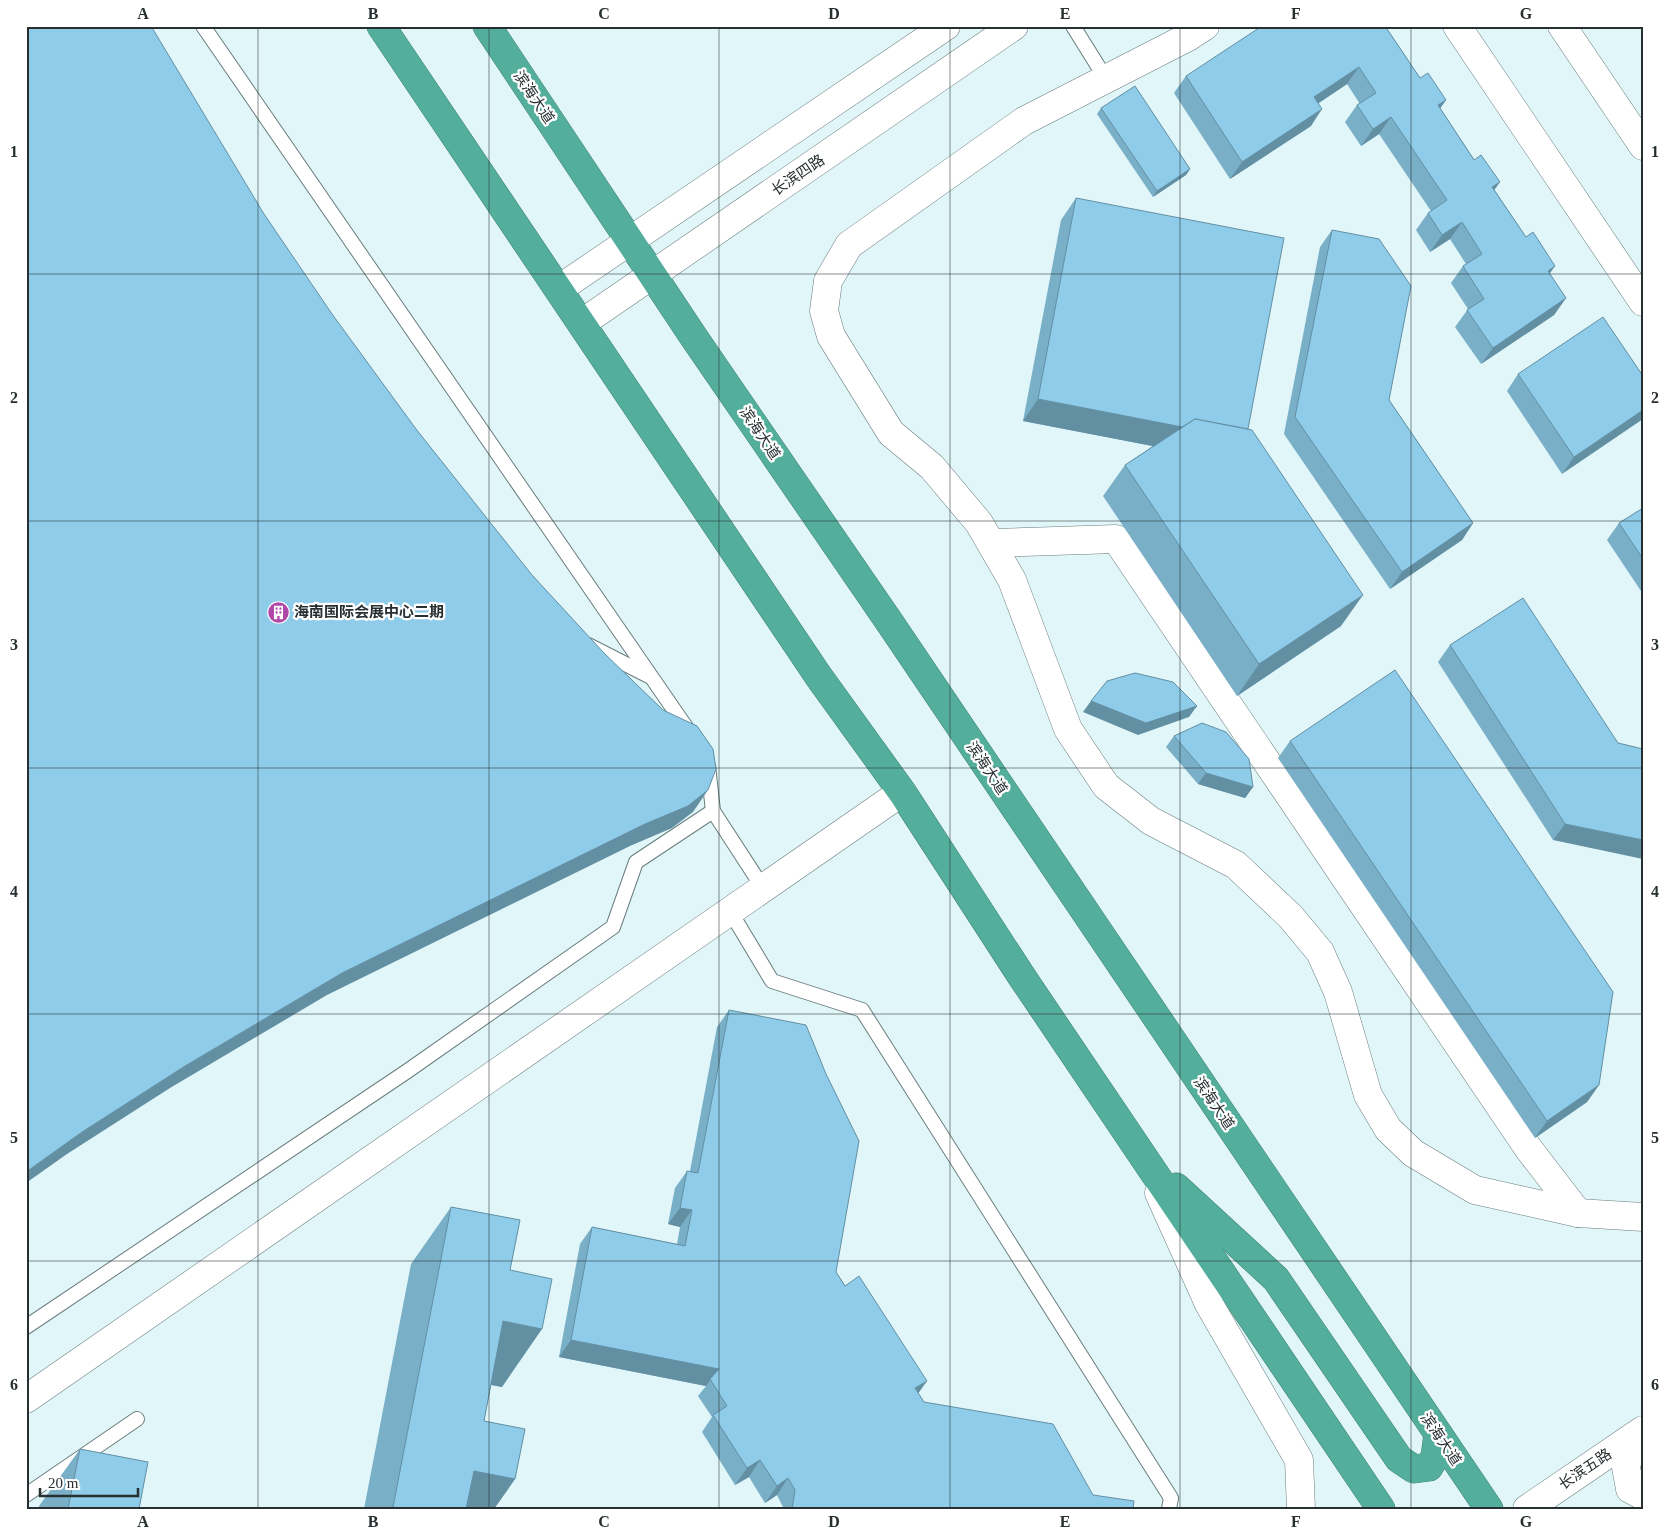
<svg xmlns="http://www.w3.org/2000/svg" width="1669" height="1535" viewBox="0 0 1669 1535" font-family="'Times New Roman','Noto Sans SC',serif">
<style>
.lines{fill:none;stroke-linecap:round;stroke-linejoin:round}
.lane-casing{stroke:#6a7d7e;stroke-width:16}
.street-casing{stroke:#6a7d7e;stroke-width:29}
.secondary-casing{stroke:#6a7d7e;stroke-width:29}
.highway-casing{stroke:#448276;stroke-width:29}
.lane{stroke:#fff;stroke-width:14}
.street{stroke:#fff;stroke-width:28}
.secondary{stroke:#fff;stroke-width:28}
.highway{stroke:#53ae9c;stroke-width:28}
.wall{fill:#7aafc8}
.shaded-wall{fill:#638fa3}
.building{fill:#8ecce9;stroke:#638fa3}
.grid{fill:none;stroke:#272f30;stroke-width:1;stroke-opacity:0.55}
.labels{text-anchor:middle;stroke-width:4.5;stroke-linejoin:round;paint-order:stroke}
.street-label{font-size:15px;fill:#272f30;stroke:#fff}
.poi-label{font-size:15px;font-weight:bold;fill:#272f30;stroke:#fff;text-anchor:start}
.neatline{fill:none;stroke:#272f30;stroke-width:2}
.grid-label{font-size:16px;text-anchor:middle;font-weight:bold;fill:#272f30}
</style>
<rect width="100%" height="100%" fill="#e1f6f8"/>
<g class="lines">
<defs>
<g id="lane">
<polyline points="203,26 690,733"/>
<polyline points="1073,26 1106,79"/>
<polyline points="588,645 649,676"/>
<polyline points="708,766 713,811 763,888"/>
<polyline points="730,911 772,981 862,1010 1171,1498 1169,1509"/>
<polyline points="26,1327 406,1072 613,927 636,862 713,811"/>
<polyline points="26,1495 137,1419"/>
</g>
<g id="street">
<polyline points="1205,26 1188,37 1024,121 849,245 828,281 824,311 831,336 891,433 932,467 979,523 1012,580 1068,729 1106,786 1151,821 1236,865 1291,917 1320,952 1338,992 1368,1095 1388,1129 1413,1153 1475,1190 1578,1213 1643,1217"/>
<polyline points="1457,26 1643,302"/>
<polyline points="1562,26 1643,146"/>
<polyline points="991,543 1116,539 1528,1148 1578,1213"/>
</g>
<g id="secondary">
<polyline points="559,289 946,26"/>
<polyline points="582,323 1014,26"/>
<polyline points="1159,1193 1209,1304 1299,1460 1301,1509"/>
<polyline points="26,1399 902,792"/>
<polyline points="1633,1437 1626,1467 1630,1489 1643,1496"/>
<polyline points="1527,1509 1643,1430"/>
</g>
<g id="highway">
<polyline points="381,26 819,677 902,792 1022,977 1381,1509"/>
<polyline points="487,26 695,339 890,623 1489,1509"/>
<polyline points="1176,1187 1276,1279 1399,1459 1414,1469 1429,1467 1435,1457 1438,1434"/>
</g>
</defs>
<use href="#lane" class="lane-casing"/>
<use href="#street" class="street-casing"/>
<use href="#secondary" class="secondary-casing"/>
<use href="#highway" class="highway-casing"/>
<use href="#lane" class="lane"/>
<use href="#street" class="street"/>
<use href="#secondary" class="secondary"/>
<use href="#highway" class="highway"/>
</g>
<g class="wall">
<polygon points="1386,27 1420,78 1446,100 1440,108 1526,237 1555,266 1549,273 1566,298 1554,315 1481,364 1455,327 1468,309 1451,283 1463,266 1466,264 1450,239 1430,252 1416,230 1428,213 1431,211 1379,134 1361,146 1345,122 1357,105 1360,104 1347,84 1319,103 1311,126 1230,179 1174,93 1186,76"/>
<polygon points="1101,108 1190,169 1186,175 1153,197 1097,114"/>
<polygon points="1076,198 1248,429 1341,626 1237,696 1103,496 1125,465 1153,446 1023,421 1061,220"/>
<polygon points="1332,230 1389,400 1473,523 1462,540 1390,589 1284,434 1320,247"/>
<polygon points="1518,374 1643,376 1562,474 1507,391"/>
<polygon points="1643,508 1643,594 1607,540 1619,523"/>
<polygon points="1450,645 1618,743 1643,749 1553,840 1438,662"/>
<polygon points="1174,736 1253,787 1245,798 1198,784 1166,747"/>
<polygon points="1290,741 1599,1085 1587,1102 1535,1138 1278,758"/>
<polygon points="729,1010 836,1272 924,1402 1093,1495 1133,1509 783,1509 783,1507 777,1495 765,1503 749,1477 735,1485 702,1432 712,1417 698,1396 706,1386 559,1357 580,1244 592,1227 677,1244 680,1227 668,1224 675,1188 687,1171 690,1171 717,1027"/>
<polygon points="451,1207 510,1270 502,1387 491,1385 484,1421 515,1479 494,1509 364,1509 411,1264"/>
<polygon points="80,1449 139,1509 39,1509 39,1506"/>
</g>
<g class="shaded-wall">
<polygon points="1359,67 1347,84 1302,114 1314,97"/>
<polygon points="1446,100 1434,117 1438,105"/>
<polygon points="1322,109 1311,126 1230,179 1242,162"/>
<polygon points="1391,117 1379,134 1361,146 1373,129"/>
<polygon points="1190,169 1186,175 1153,197 1157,191"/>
<polygon points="1500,182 1488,199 1492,187"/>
<polygon points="1462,222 1450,239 1430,252 1442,235"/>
<polygon points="1555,266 1543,283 1548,271"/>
<polygon points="1566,298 1554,315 1481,364 1493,348"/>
<polygon points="1038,399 1246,439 1230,461 1023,421"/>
<polygon points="1643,410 1643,419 1562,474 1574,457"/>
<polygon points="1473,523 1462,540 1390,589 1402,572"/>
<polygon points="1363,595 1341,626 1237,696 1259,664"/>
<polygon points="1091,701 1197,706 1189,717 1138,735 1083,712"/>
<polygon points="1206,773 1253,787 1245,798 1198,784"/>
<polygon points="708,790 693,812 672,828 630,846 327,995 170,1088 67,1154 26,1183 26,1172 82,1132 185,1066 342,973"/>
<polygon points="1565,824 1643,840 1643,859 1553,840"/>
<polygon points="1599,1085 1587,1102 1535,1138 1547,1121"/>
<polygon points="680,1208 692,1210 680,1227 668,1224"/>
<polygon points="503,1321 542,1329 502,1387 463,1379"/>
<polygon points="571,1340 719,1369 706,1386 559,1357"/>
<polygon points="927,1381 915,1398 915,1388"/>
<polygon points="760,1460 749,1477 735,1485 747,1468"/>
<polygon points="474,1471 515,1479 494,1509 447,1509"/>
<polygon points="788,1478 777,1495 765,1503 777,1486"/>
</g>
<g class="building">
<polygon points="26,26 151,26 264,214 332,314 416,429 532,575 604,653 663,710 697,726 713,749 716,769 708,790 688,806 645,824 342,973 185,1066 82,1132 26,1172"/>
<polygon points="1262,26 1385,26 1420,78 1428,73 1446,100 1438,105 1474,160 1481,155 1500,182 1492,187 1526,237 1533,232 1555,266 1548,271 1566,298 1493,348 1467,310 1484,299 1463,266 1482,254 1462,222 1442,235 1428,213 1447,200 1391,117 1373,129 1357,105 1376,93 1359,67 1314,97 1322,109 1242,162 1186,76"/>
<polygon points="1135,86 1190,169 1157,191 1101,108"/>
<polygon points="1076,198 1284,238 1248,429 1195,419 1182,427 1038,399"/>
<polygon points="1332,230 1379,239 1411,286 1389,400 1473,523 1402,572 1295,417"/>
<polygon points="1603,317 1643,376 1643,410 1574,457 1518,374"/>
<polygon points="1195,419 1252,430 1363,595 1259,664 1125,465"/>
<polygon points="1643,508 1643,559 1619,523"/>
<polygon points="1523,598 1618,743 1643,749 1643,840 1565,824 1450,645"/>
<polygon points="1395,670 1613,992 1599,1085 1547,1121 1290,741"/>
<polygon points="1135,673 1173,682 1197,706 1146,723 1091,701 1107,681"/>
<polygon points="1202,723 1226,732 1249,759 1253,787 1206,773 1174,736"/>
<polygon points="729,1010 806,1025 826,1074 859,1141 836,1272 845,1286 859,1276 927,1381 915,1388 924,1402 1053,1424 1093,1495 1134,1501 1133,1509 792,1509 795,1490 788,1478 777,1486 760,1460 747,1468 713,1415 727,1406 710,1379 719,1369 571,1340 592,1227 685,1246 692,1210 680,1208 687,1171 698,1173"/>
<polygon points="451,1207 520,1220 510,1270 552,1279 542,1329 503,1321 484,1421 525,1429 515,1479 474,1471 466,1509 402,1509 393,1507"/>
<polygon points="80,1449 148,1462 139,1509 68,1509"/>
</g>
<path class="grid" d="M258 26V1509M489 26V1509M719 26V1509M950 26V1509M1180 26V1509M1411 26V1509M26 274H1643M26 521H1643M26 768H1643M26 1014H1643M26 1261H1643"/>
<defs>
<symbol id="building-disc" viewBox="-11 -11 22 22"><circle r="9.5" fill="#b046a7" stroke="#fff"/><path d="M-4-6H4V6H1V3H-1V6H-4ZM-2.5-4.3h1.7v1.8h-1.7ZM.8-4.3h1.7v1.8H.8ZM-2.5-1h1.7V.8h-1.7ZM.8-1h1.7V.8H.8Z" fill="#fff"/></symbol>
</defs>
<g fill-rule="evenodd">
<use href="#building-disc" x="266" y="600" width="25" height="25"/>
</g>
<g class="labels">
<g class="street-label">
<text transform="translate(534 97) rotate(56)" y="5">滨海大道</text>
<text transform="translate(798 175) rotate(-34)" y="5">长滨四路</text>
<text transform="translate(760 433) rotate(56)" y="5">滨海大道</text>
<text transform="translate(987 768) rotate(56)" y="5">滨海大道</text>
<text transform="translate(1214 1103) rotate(56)" y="5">滨海大道</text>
<text transform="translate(1441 1439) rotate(56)" y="5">滨海大道</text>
<text transform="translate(1585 1469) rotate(-34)" y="5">长滨五路</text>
</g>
<g class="poi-label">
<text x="294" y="617">海南国际会展中心二期</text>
</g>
</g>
<rect width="1669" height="1535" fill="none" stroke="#ffffff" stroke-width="55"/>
<path d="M40 1488v8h98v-8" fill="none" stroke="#272f30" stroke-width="2.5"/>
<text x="48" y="1488" font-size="15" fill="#272f30" stroke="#ffffff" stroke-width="4" paint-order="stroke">20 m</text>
<rect x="28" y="28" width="1614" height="1480" class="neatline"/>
<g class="grid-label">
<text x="143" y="19">A</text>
<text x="373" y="19">B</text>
<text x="604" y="19">C</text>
<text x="834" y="19">D</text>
<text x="1065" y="19">E</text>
<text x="1296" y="19">F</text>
<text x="1526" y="19">G</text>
<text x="14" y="157">1</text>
<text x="1655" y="157">1</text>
<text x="14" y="403">2</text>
<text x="1655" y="403">2</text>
<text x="14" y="650">3</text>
<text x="1655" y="650">3</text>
<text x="14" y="897">4</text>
<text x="1655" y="897">4</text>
<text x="14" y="1143">5</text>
<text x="1655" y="1143">5</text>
<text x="14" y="1390">6</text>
<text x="1655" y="1390">6</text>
<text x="143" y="1527">A</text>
<text x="373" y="1527">B</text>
<text x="604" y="1527">C</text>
<text x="834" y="1527">D</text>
<text x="1065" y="1527">E</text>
<text x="1296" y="1527">F</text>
<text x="1526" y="1527">G</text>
</g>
</svg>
